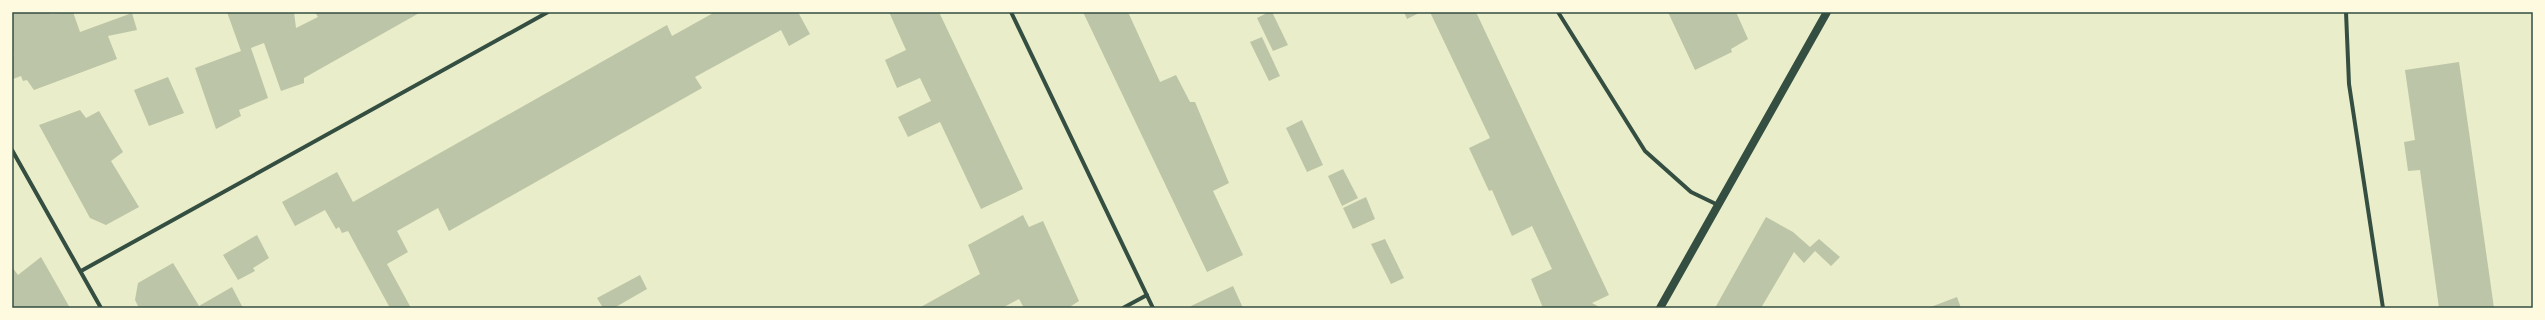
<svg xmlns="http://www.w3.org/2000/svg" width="2545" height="320" viewBox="0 0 2545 320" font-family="'Fira Sans Condensed',sans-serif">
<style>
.building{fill:#bcc5a7}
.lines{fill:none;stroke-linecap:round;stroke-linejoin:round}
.minor{stroke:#344e41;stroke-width:4}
.secondary{stroke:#344e41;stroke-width:8}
.neatline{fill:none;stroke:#344e41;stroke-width:1.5}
</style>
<rect width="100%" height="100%" fill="#e9edc9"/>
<g class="building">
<polygon points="12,12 50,12 50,14 73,12 80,32 132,13 137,30 108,36 117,59 34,90 27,80 23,81 21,76 13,79 12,77 12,56 14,55 12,50"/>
<polygon points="227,12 294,12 296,28 318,17 315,12 421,12 304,78 304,83 281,91 264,43 251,48 268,98 239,110 241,116 216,129 195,68 241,51"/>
<polygon points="715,12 798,12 810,34 789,46 781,30 695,77 702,88 449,231 438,208 397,231 408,252 387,264 411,308 390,308 348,231 342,233 339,227 336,229 325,210 295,226 282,202 337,172 353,202 667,25 672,36"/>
<polygon points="889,12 939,12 1023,189 981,209 940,122 908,137 898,117 931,101 920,78 897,88 885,60 906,50"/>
<polygon points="1083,12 1128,12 1160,82 1176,75 1190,102 1195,102 1229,183 1213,191 1243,255 1207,272"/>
<polygon points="1269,12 1272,12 1288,45 1273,51 1257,18"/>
<polygon points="1404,12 1421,12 1407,19"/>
<polygon points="1430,12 1476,12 1609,295 1592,303 1601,308 1543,308 1531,279 1552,269 1532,226 1512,236 1492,190 1489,191 1469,148 1490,138"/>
<polygon points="1668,12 1736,12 1748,39 1731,49 1732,52 1695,70"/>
<polygon points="1262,37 1280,76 1269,81 1250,42"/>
<polygon points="2459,62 2469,132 2494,308 2439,308 2420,170 2408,171 2404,142 2415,140 2405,70"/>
<polygon points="168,77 184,113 149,126 134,90"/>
<polygon points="80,110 86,118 99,111 123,152 111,161 139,207 106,225 90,218 39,125"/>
<polygon points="1302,120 1323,165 1307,172 1286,128"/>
<polygon points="1343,169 1358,198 1342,206 1328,176"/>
<polygon points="1366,197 1375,219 1353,229 1343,208"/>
<polygon points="1023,215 1029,227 1043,221 1079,301 1068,308 1024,308 1019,299 1002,308 919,308 980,274 968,245"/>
<polygon points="1766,217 1793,232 1810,247 1819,239 1840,257 1831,266 1815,251 1804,263 1794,252 1761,308 1715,308"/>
<polygon points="257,235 269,258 253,268 255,271 238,280 223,255"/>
<polygon points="1385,239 1404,278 1391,284 1371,244"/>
<polygon points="41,257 70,308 12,308 12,267 18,275"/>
<polygon points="173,263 199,306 232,287 243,308 139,308 135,300 138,283"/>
<polygon points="640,275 647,289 614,308 603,308 597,298"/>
<polygon points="1233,286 1243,308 1192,308 1191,306"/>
<polygon points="1957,297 1961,308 1928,308"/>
</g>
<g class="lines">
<g class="minor">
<polyline points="1011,12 1153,308"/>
<polyline points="1558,12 1645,151 1691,192 1718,205"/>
<polyline points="2346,12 2349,84 2383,308"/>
<polyline points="12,150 101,308"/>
<polyline points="81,271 548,12"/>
<polyline points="1123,308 1147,295"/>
</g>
<polyline class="secondary" points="1660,308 1827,12"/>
</g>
<rect width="2545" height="320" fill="none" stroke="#fefae0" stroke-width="26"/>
<rect x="13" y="13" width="2519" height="294" class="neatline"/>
</svg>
